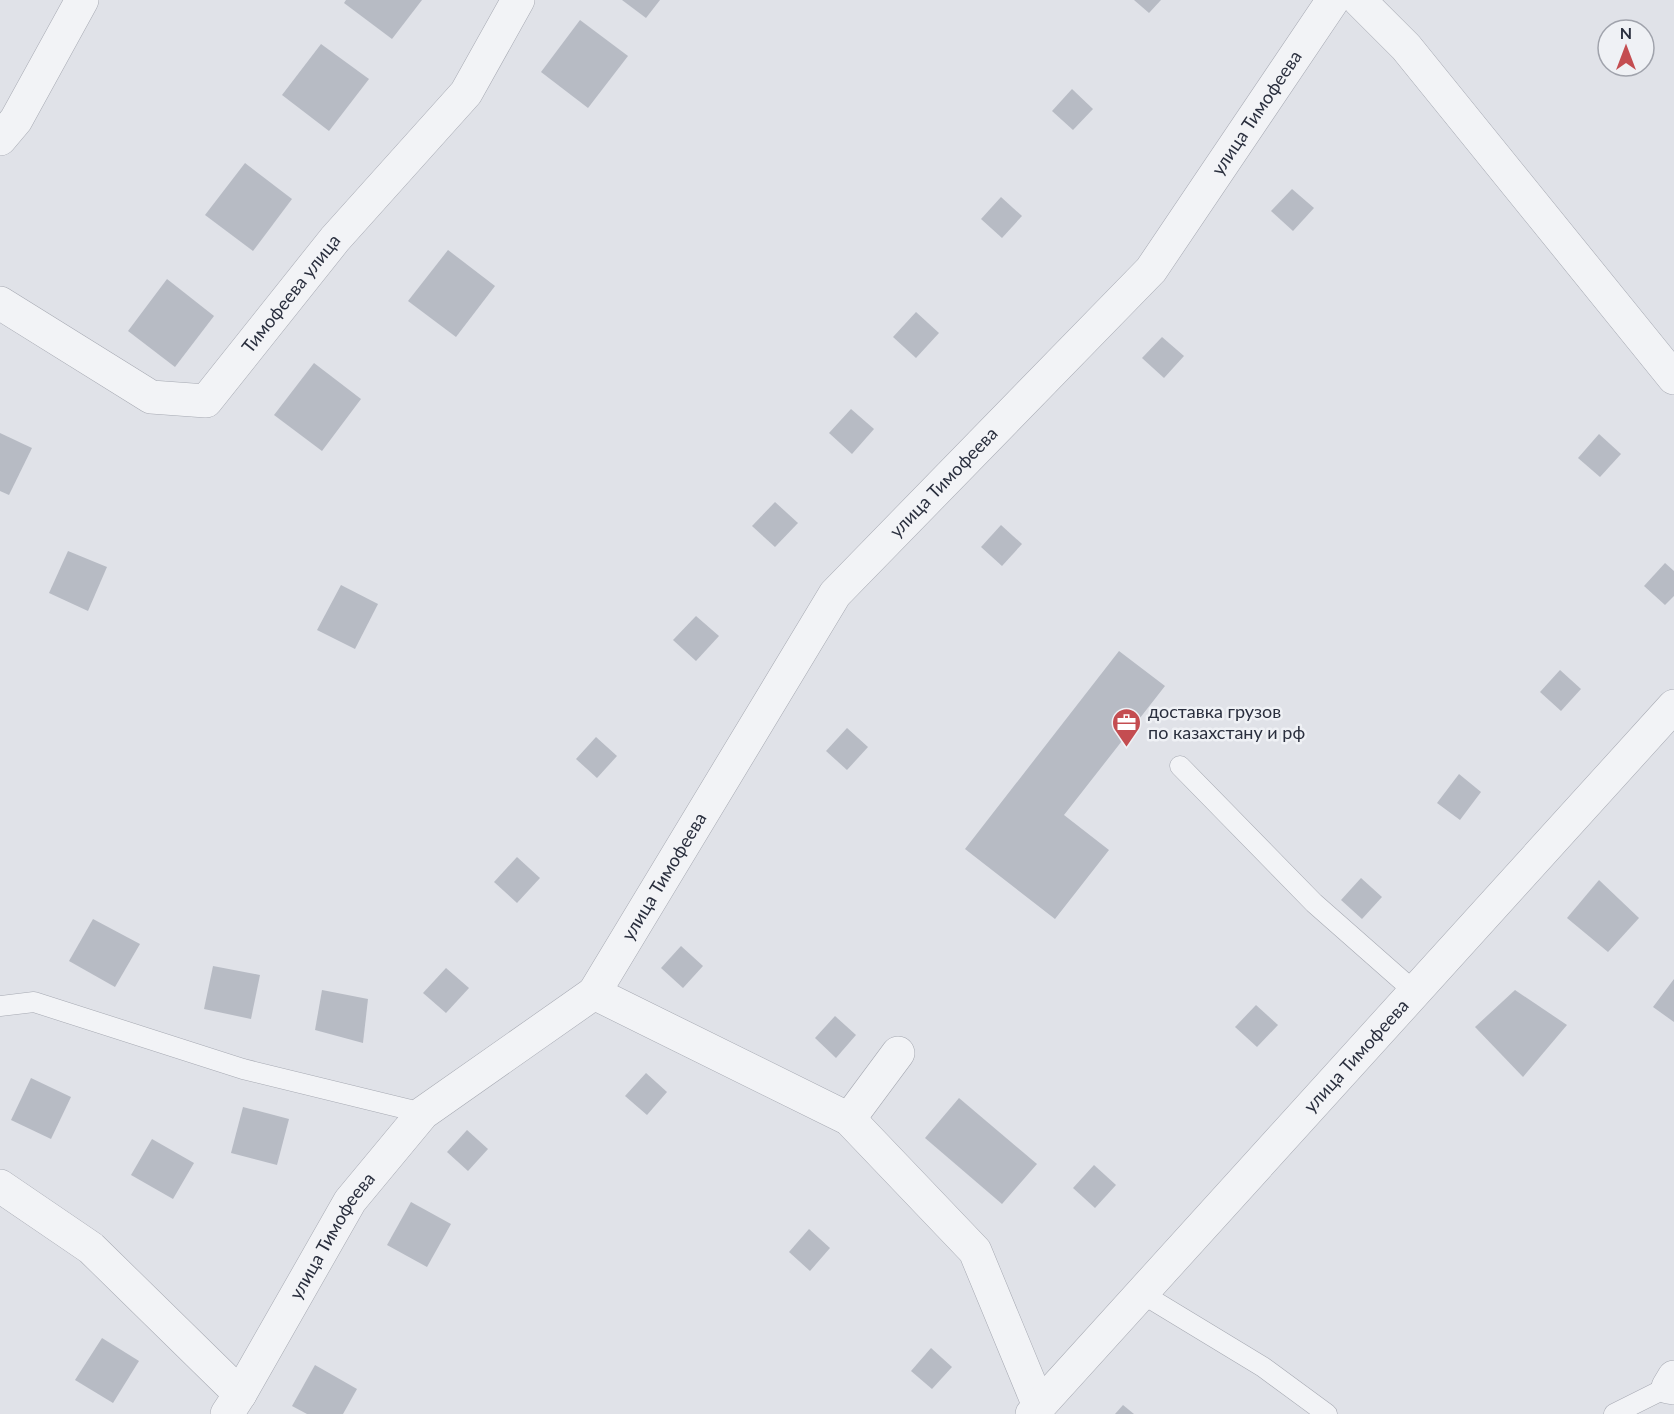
<svg xmlns="http://www.w3.org/2000/svg" width="1674" height="1414" viewBox="0 0 1674 1414" font-family="Lato,sans-serif">
<style>
.building{fill:#b7bbc4}
.lines{fill:none;stroke-linecap:round;stroke-linejoin:round}
.service-casing{stroke:#a6a9b2;stroke-width:21}
.minor-casing{stroke:#a6a9b2;stroke-width:34}
.service{stroke:#f2f3f6;stroke-width:20}
.minor{stroke:#f2f3f6;stroke-width:33}
.labels{text-anchor:middle;stroke-width:5;stroke-linejoin:round;paint-order:stroke}
.street-label{font-size:18px;fill:#2a2f3e;stroke:#eff1f5}
.poi-label{font-size:18px;fill:#2a2f3e;stroke:#eff1f5;text-anchor:start}
</style>
<rect width="100%" height="100%" fill="#e0e2e8"/>
<g class="building">
<polygon points="346,0 422,0 392,39 344,3"/>
<polygon points="622,0 660,0 646,18"/>
<polygon points="1134,0 1161,0 1149,13"/>
<polygon points="580,20 628,56 588,108 541,72"/>
<polygon points="321,44 369,79 329,131 282,95"/>
<polygon points="1072,89 1093,109 1073,130 1052,111"/>
<polygon points="245,163 292,199 253,251 205,215"/>
<polygon points="1292,189 1314,208 1293,231 1271,211"/>
<polygon points="1001,197 1022,216 1002,238 981,219"/>
<polygon points="448,250 495,286 456,337 408,301"/>
<polygon points="167,279 214,316 175,367 128,331"/>
<polygon points="916,312 939,333 916,358 893,337"/>
<polygon points="1162,337 1184,356 1164,378 1142,358"/>
<polygon points="314,363 361,399 322,451 274,415"/>
<polygon points="851,409 874,429 852,454 829,433"/>
<polygon points="0,433 32,448 9,495 0,491"/>
<polygon points="1599,434 1621,454 1600,477 1578,458"/>
<polygon points="775,502 798,523 775,547 752,526"/>
<polygon points="1001,525 1022,544 1002,566 981,547"/>
<polygon points="68,551 107,567 88,611 49,593"/>
<polygon points="1665,563 1674,571 1674,596 1665,605 1644,586"/>
<polygon points="341,585 378,604 355,649 317,630"/>
<polygon points="696,616 719,636 696,661 673,640"/>
<polygon points="1119,651 1165,686 1064,815 1109,850 1055,919 965,849"/>
<polygon points="1560,670 1581,689 1561,711 1540,692"/>
<polygon points="847,728 868,747 847,770 826,751"/>
<polygon points="596,737 617,756 597,778 576,759"/>
<polygon points="1459,774 1481,792 1460,820 1437,803"/>
<polygon points="517,857 540,878 517,903 494,882"/>
<polygon points="1361,878 1382,897 1362,919 1341,900"/>
<polygon points="1599,880 1639,918 1608,952 1567,918"/>
<polygon points="93,919 140,944 115,987 69,961"/>
<polygon points="681,946 703,966 683,988 661,968"/>
<polygon points="213,966 260,975 251,1019 204,1009"/>
<polygon points="446,968 469,988 446,1013 423,993"/>
<polygon points="1674,979 1674,1022 1653,1007"/>
<polygon points="322,990 368,999 363,1043 315,1030"/>
<polygon points="1515,990 1567,1025 1523,1077 1475,1027"/>
<polygon points="1256,1005 1278,1025 1257,1047 1235,1027"/>
<polygon points="835,1016 856,1035 836,1058 815,1038"/>
<polygon points="646,1073 667,1092 647,1115 625,1096"/>
<polygon points="31,1078 71,1097 51,1139 11,1120"/>
<polygon points="959,1098 1037,1164 1002,1204 925,1138"/>
<polygon points="243,1107 289,1119 277,1165 231,1153"/>
<polygon points="467,1130 488,1149 468,1171 447,1152"/>
<polygon points="152,1139 194,1163 173,1199 131,1175"/>
<polygon points="1094,1165 1116,1185 1095,1208 1073,1188"/>
<polygon points="411,1202 451,1224 427,1267 387,1245"/>
<polygon points="809,1229 830,1248 810,1271 789,1252"/>
<polygon points="102,1338 139,1361 113,1403 75,1380"/>
<polygon points="931,1348 952,1367 932,1389 911,1371"/>
<polygon points="315,1365 357,1389 343,1414 307,1414 292,1406"/>
<polygon points="1123,1405 1134,1414 1115,1414"/>
</g>
<g class="lines">
<defs>
<g id="service">
<polyline points="1180,766 1314,903 1415,992"/>
<polyline points="0,1006 34,1002 243,1069 423,1113"/>
<polyline points="1141,1293 1263,1367 1327,1414"/>
<polyline points="1614,1414 1668,1387"/>
</g>
<g id="minor">
<polyline points="1359,0 1406,47 1674,378"/>
<polyline points="0,139 16,120 82,0"/>
<path id="s1" d="M0 303 151 397 206 401 335 239 466 93 518 0"/>
<path id="s2" d="M594 993 835 594 1151 270 1333 0"/>
<polyline points="849,1119 898,1053"/>
<polyline points="0,1186 91,1248 240,1394 227,1414"/>
<polyline points="1674,1377 1668,1387 1674,1388"/>
<path id="s3" d="M240 1394 350 1201 423 1113 594 993 849 1119 975 1251 1039 1406"/>
<path id="s4" d="M1032 1414 1674 706"/>
</g>
</defs>
<use href="#service" class="service-casing"/>
<use href="#minor" class="minor-casing"/>
<use href="#service" class="service"/>
<use href="#minor" class="minor"/>
</g>
<defs>
<symbol id="office-pin" viewBox="-11 -11 22 30"><path d="M0 17L-7.5 6A9.5 9.5 0 1 1 7.5 6Z" fill="#c44d51" stroke="#eff1f5"/><path d="M-6-3h4V-5.5h4V-3h4V5H-6ZM-1-4.5V-3h2v-1.5ZM-6 0V1H6V0Z" fill="#fff"/></symbol>
</defs>
<g fill-rule="evenodd">
<use href="#office-pin" x="1110" y="706" width="33" height="45"/>
</g>
<g class="labels">
<g class="street-label">
<text dy="6" stroke="none"><textPath href="#s2" startOffset="1108">улица Тимофеева</textPath></text>
<text dy="6" stroke="none"><textPath href="#s1" startOffset="370">Тимофеева улица</textPath></text>
<text dy="6" stroke="none"><textPath href="#s2" startOffset="622">улица Тимофеева</textPath></text>
<text dy="6" stroke="none"><textPath href="#s2" startOffset="136">улица Тимофеева</textPath></text>
<text dy="6" stroke="none"><textPath href="#s4" startOffset="483">улица Тимофеева</textPath></text>
<text dy="6" stroke="none"><textPath href="#s3" startOffset="183">улица Тимофеева</textPath></text>
</g>
<g class="poi-label">
<text x="1148" y="718">доставка грузов<tspan x="1148" dy="21">по казахстану и рф</tspan></text>
</g>
</g>
<g transform="translate(1626 48)"><circle r="28" fill="#eff1f5" stroke="#a0a3ac" stroke-width="1.5"/>
<path d="M0-4.5L10 22L0 15L-10 22Z" fill="#c44d51"/>
<text y="-9" font-size="16" font-weight="bold" text-anchor="middle" fill="#2a2f3e">N</text>
</g>
</svg>
